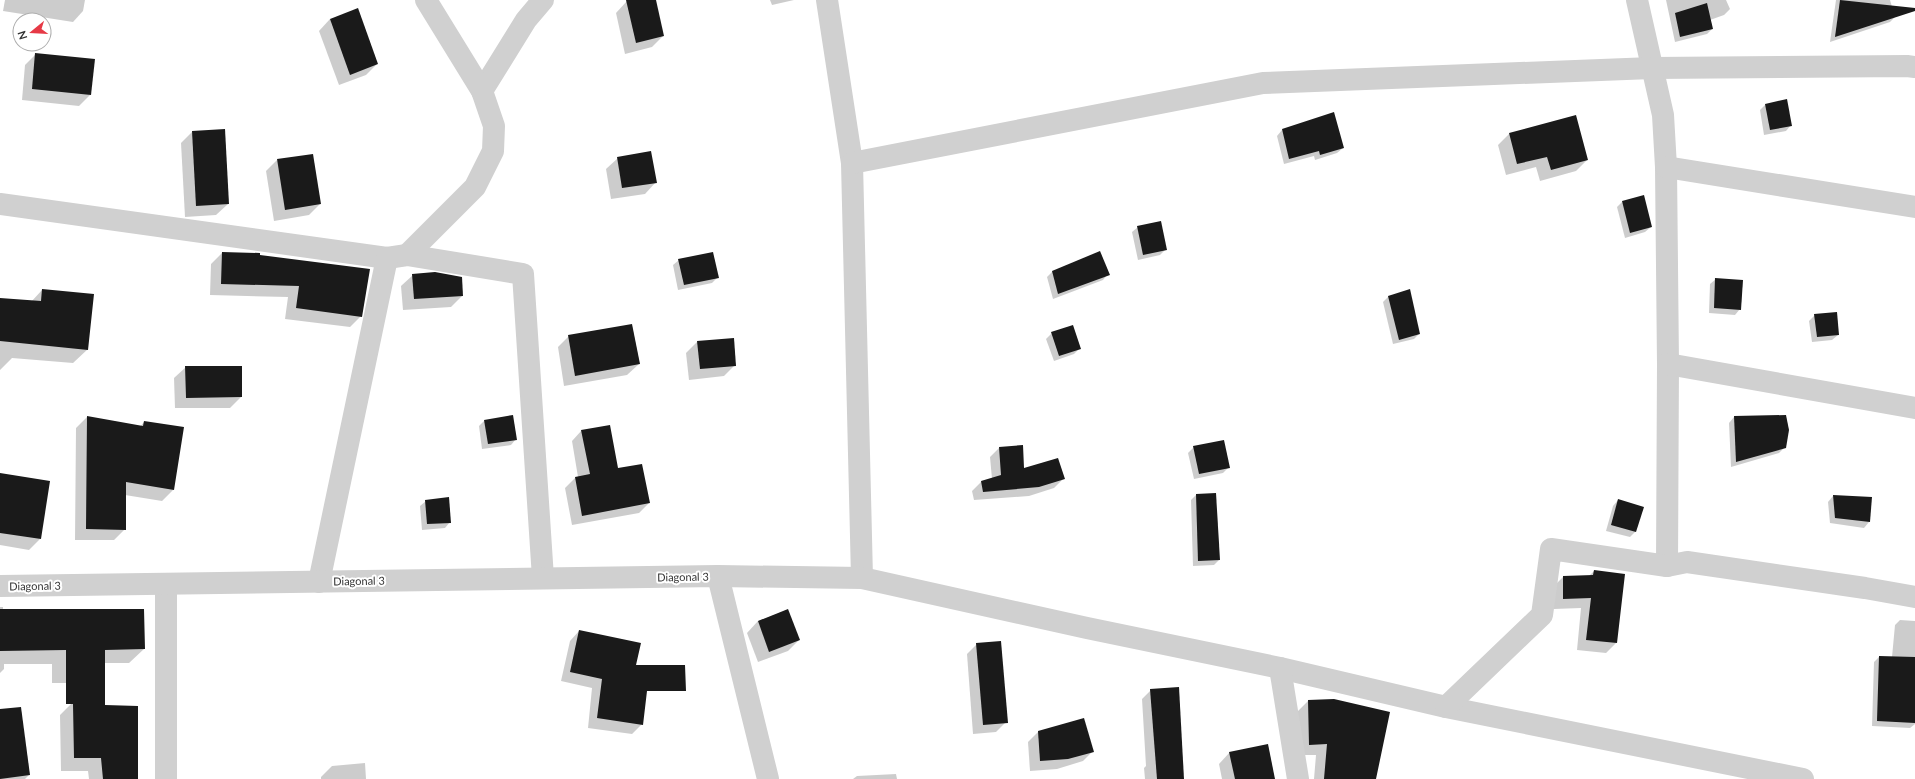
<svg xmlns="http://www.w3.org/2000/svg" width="1915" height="779" viewBox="0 0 1915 779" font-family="Lato,sans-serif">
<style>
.shadow{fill:#0003}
.building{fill:#1a1a1a}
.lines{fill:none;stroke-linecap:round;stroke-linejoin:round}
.minor{stroke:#d0d0d0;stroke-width:22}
.labels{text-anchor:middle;stroke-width:4;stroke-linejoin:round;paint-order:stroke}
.street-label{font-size:11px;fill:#333;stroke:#fff}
</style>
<rect width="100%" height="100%" fill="#fff"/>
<g class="shadow">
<polygon points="5,0 85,0 83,11 73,22 3,11"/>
<polygon points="633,0 655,0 663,36 652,47 625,54 616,13 627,1"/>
<polygon points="770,0 794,0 772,5"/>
<polygon points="1666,0 1726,0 1730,9 1724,15 1710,20 1712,29 1707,34 1675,42"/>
<polygon points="1836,0 1890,0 1895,17 1890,22 1830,42"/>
<polygon points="330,19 377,64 366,75 339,85 319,31"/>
<polygon points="36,54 90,95 79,106 22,100 25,65"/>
<polygon points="1765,105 1791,125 1786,131 1764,135 1760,110"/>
<polygon points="224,130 228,204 216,215 185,217 181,143 192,132"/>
<polygon points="1282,130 1343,148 1337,153 1315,160 1314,156 1284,164 1277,136"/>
<polygon points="1509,134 1587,160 1576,171 1540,181 1536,167 1506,175 1498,145"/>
<polygon points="618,158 656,182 645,194 611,199 606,169"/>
<polygon points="277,160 320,204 309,215 274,221 266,171"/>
<polygon points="1622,202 1651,227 1645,232 1625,238 1617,207"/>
<polygon points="1138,227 1166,249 1160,255 1138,260 1132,232"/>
<polygon points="222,253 259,256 361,316 350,327 285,319 288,297 210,295 211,264"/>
<polygon points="679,260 717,278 712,283 678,290 673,265"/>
<polygon points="1052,272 1108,274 1103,280 1053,299 1047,277"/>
<polygon points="413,275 462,296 451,307 403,310 401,286"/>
<polygon points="1716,279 1740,309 1735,315 1709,313 1710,284"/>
<polygon points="42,290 88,349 73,363 12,358 0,370 0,299 31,302"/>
<polygon points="1389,296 1419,334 1414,339 1393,344 1383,302"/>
<polygon points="1815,315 1838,335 1832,340 1812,342 1809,321"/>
<polygon points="1052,333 1080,348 1074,354 1054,361 1046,339"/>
<polygon points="569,336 639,364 627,375 564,386 558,347"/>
<polygon points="697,342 735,365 724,376 689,380 686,353"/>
<polygon points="186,367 241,397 230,408 175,408 174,378"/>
<polygon points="87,417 140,427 144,422 173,490 162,501 125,495 125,529 114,540 75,540 76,428"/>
<polygon points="1734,417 1785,447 1779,453 1731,467 1729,423"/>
<polygon points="484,421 516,439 511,445 482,449 479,426"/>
<polygon points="582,430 649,503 639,513 572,525 565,488 575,478 578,477 572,441"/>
<polygon points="1194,447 1229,467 1223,473 1194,479 1188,453"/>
<polygon points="999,448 1023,469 1063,479 1054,488 1029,496 974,500 972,491 981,482 992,479 990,457"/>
<polygon points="0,476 40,539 29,550 0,545"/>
<polygon points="1196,495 1219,560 1214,565 1193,566 1191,500"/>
<polygon points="1833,496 1871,498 1869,522 1864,528 1830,523 1828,502"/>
<polygon points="1618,500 1642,507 1635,532 1630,537 1606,531 1613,506"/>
<polygon points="426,501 450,522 445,528 422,530 420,506"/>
<polygon points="1594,571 1616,643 1606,653 1577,650 1581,608 1554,609 1553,587 1563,577 1589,576"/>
<polygon points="0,607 3,607 3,610 144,649 129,663 104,663 90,683 52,683 52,664 4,664 4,669 0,673"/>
<polygon points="788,610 799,640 788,651 758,662 747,633 758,621"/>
<polygon points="1900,620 1915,621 1915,724 1910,728 1872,726 1874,662 1879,657 1892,657 1895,625"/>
<polygon points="579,631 632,642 644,708 642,724 632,734 588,728 592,688 561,681 570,641"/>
<polygon points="977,644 1006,722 996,732 973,734 967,654"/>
<polygon points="1151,690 1183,779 1145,779 1144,768 1146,766 1142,699"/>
<polygon points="74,701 104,706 137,779 89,779 88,771 61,771 60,715"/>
<polygon points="1308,701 1375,779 1314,779 1316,755 1298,755 1297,712"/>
<polygon points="0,710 29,775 25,779 0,779"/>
<polygon points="1038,732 1093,751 1083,761 1057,769 1030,771 1028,742"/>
<polygon points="1230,752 1274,779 1222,779 1219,764"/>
<polygon points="365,763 366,779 321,779 321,777 332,766"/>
<polygon points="896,774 897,779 853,779 857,776"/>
</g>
<g class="building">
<polygon points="626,0 656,0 664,36 636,43"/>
<polygon points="1840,0 1915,8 1915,11 1835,37"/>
<polygon points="1707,3 1713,29 1680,37 1675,13"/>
<polygon points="358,8 378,64 350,75 330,19"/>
<polygon points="35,53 95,59 91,95 32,89"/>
<polygon points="1787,99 1792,126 1770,130 1765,104"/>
<polygon points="1334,112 1344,148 1320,155 1319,151 1289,159 1282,129"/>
<polygon points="1576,115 1588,160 1551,170 1547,157 1517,164 1509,133"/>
<polygon points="225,129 229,204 196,206 192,131"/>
<polygon points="651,151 657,183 622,188 617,157"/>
<polygon points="313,154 321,204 285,210 277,159"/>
<polygon points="1644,195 1652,227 1630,233 1622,201"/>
<polygon points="1161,221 1167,250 1143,255 1137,226"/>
<polygon points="1100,251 1110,275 1058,294 1052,271"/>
<polygon points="222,252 260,253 260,255 370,269 362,317 296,308 299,286 221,284"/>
<polygon points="713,252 719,278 684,285 678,259"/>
<polygon points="435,272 462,277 463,296 414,299 412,274"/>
<polygon points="1715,278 1743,280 1741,310 1714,308"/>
<polygon points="42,289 94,294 88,350 0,341 0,298 41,301"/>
<polygon points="1410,289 1420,334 1399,340 1388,296"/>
<polygon points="1837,312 1839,335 1817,337 1814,314"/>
<polygon points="632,324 640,364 575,376 568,335"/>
<polygon points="1073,325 1081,349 1059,356 1051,332"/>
<polygon points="734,338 736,366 700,369 697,341"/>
<polygon points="185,366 242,366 242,397 186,398"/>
<polygon points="513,415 517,440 488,444 484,420"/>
<polygon points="1786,415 1789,430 1786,448 1736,462 1734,416"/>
<polygon points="87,416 143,426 144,421 184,427 174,490 126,482 126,530 86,529"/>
<polygon points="610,425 618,468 642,464 650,503 582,516 575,477 590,474 581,430"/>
<polygon points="1224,440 1230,468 1199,474 1193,446"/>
<polygon points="1023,445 1024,468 1058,458 1065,479 1039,487 983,492 981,481 1001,475 999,447"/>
<polygon points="0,473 50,481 41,539 0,533"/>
<polygon points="1216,493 1220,560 1198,561 1196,494"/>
<polygon points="1833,495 1872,497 1870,522 1835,518"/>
<polygon points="449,497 451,523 427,524 425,500"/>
<polygon points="1618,499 1644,507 1636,532 1611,525"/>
<polygon points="1594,570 1625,574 1617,643 1586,640 1591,598 1563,599 1563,576 1593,575"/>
<polygon points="0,609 144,609 145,649 105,650 105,705 138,706 138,779 103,779 101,758 74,758 73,704 66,704 66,650 0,651"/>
<polygon points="788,609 800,640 769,652 758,621"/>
<polygon points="579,630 641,643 636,665 685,665 686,691 647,691 643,725 597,718 602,679 570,672"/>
<polygon points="1001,641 1008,723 983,725 976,643"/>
<polygon points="1879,656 1915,657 1915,723 1877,721"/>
<polygon points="1179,687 1184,779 1157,779 1150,689"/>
<polygon points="1334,699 1390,712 1376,779 1324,779 1327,744 1309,745 1308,700"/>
<polygon points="21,707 30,775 0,779 0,709"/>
<polygon points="1084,718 1094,752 1068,759 1040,761 1038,731"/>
<polygon points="1268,744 1275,779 1235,779 1229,752"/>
</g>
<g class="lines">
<g class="minor">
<polyline points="827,0 852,163 862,578"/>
<polyline points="1637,0 1663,115 1666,167 1668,364 1667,566"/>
<polyline points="482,91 526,20 543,0"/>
<polyline points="852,163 1263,83 1652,68 1907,66 1915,67"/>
<polyline points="1666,167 1915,207"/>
<polyline points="0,204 387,258 407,255 523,274 543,578"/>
<polyline points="407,255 475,187 493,151 494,126 482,91 426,0"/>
<polyline points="1668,364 1915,408"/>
<polyline points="718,576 768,779"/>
<polyline points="319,582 387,258"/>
<polyline points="166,584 166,779"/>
<polyline points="0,586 718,576 862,578 1087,628 1280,668 1446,707 1803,779"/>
<polyline points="1280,668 1298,779"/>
<polyline points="1446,707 1542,615 1551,549 1667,566 1687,562 1865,588 1915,597"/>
</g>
</g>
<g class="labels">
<g class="street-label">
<text transform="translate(683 577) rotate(-1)" y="4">Diagonal 3</text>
<text transform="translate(359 581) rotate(-1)" y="4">Diagonal 3</text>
<text transform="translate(35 586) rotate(-1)" y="4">Diagonal 3</text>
</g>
</g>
<g transform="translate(32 32) rotate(252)"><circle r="19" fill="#ffffff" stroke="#adadad"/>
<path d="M0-3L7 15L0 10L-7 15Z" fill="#e63946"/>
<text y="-6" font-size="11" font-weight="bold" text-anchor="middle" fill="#333333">N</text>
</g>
</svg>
